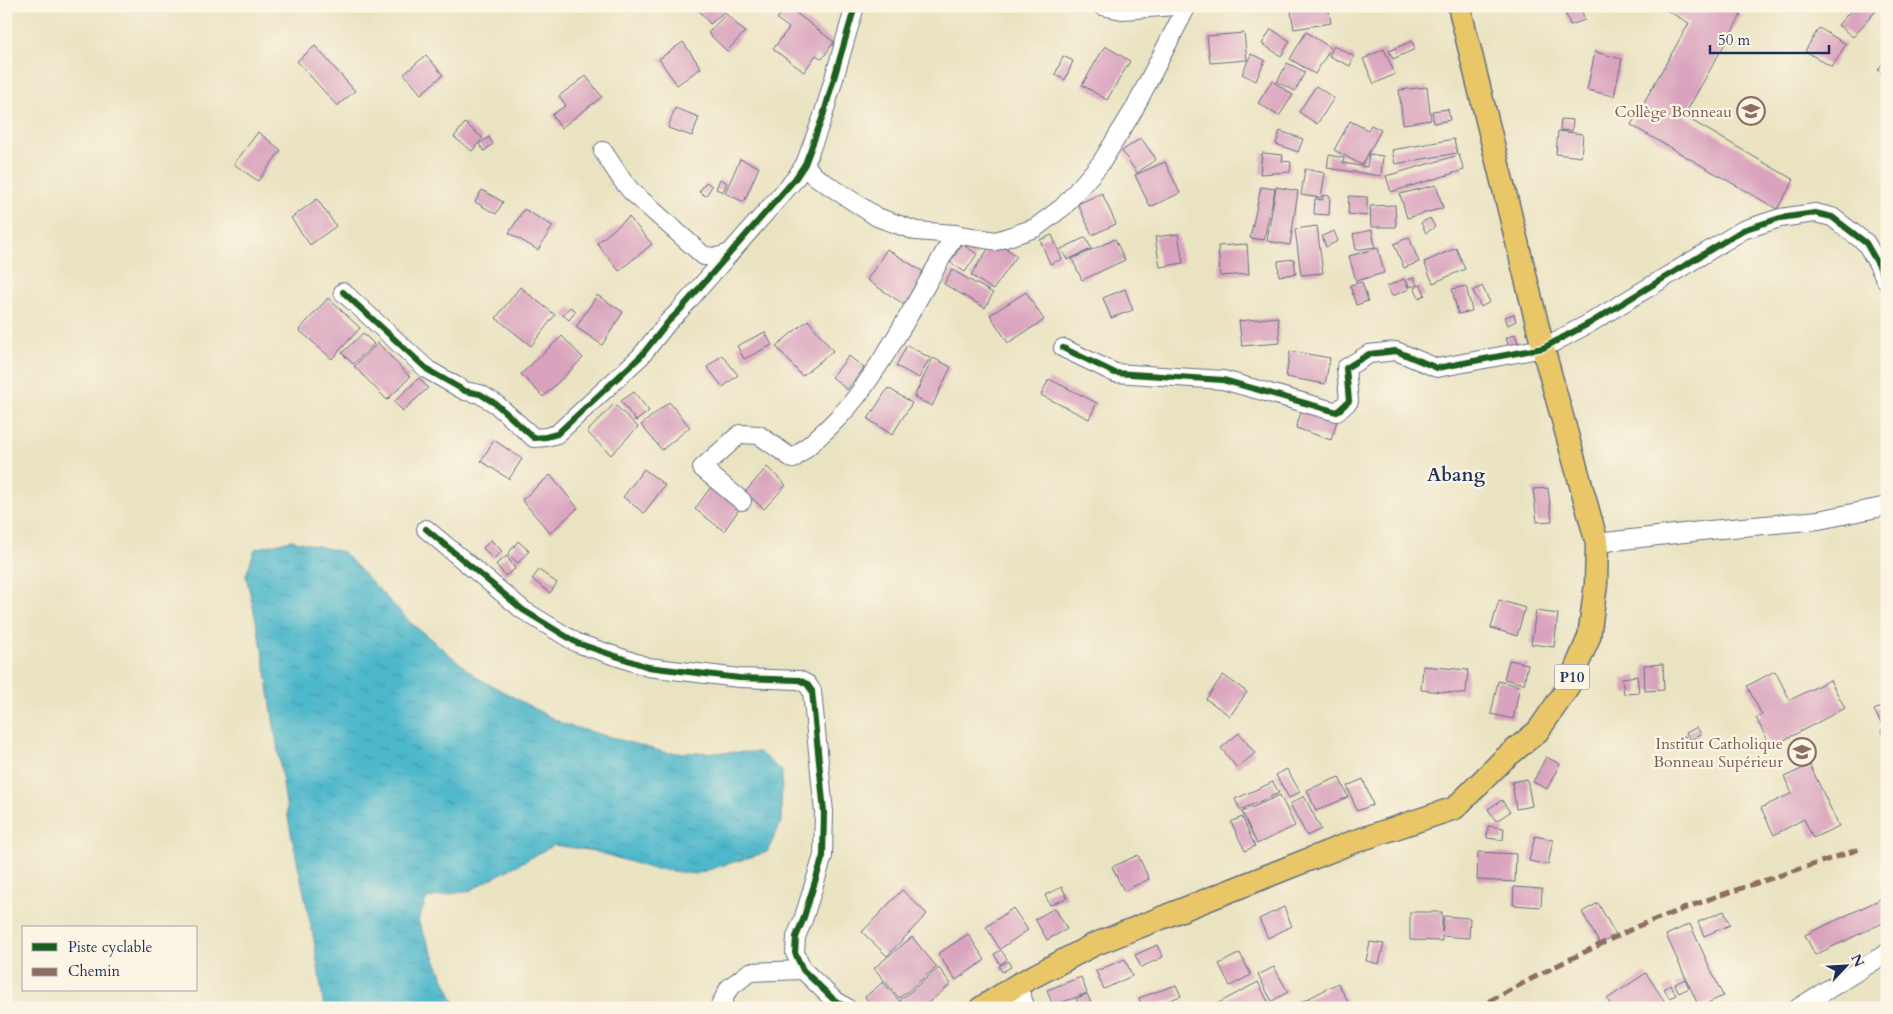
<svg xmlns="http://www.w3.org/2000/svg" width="1893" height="1014" viewBox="0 0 1893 1014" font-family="Cardo,serif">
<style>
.water{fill:url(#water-ripples);stroke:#347394}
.building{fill:#d9a2bd}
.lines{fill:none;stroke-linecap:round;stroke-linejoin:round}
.minor-casing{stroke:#636e81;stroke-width:20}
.major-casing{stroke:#636e81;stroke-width:25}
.minor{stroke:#fff;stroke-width:18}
.major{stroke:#e9c769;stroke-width:22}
.quiet{stroke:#8d6e63;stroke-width:5;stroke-dasharray:10 5;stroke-linecap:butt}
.cycleway-casing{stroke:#fcf5e5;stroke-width:9}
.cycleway{stroke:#1b5e20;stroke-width:6}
.labels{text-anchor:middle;stroke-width:4.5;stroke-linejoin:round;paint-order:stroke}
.shield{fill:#fcf5e5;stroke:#5e6a86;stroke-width:1}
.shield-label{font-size:15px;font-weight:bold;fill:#1b2f5e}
.education-label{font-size:16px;fill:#785e54;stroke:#fcf5e5;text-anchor:end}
.quarter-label{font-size:19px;font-weight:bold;fill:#1b2f5e;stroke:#fcf5e5}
</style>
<defs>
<pattern id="water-ripples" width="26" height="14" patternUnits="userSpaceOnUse" patternTransform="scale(1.25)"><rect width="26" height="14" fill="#4eb7cb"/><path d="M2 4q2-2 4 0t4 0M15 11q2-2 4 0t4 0" fill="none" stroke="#4095a8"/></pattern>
</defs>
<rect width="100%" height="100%" fill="#fcf5e5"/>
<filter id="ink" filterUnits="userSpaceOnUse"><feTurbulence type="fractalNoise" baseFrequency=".02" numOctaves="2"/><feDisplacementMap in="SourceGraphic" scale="10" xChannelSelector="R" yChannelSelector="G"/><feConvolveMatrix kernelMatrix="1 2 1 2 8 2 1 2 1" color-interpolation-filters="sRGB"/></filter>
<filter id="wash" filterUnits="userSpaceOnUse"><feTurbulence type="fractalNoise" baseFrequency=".0096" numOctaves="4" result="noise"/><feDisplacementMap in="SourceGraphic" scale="20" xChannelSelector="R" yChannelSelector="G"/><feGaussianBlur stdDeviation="1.12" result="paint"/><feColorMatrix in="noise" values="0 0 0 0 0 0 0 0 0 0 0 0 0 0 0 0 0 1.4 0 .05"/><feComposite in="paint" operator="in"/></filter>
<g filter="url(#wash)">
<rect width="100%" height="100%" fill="#eae3c2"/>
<polygon class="water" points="291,540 343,552 411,623 478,678 563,724 667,753 759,752 782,771 781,823 767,852 695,874 650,868 594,851 554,845 469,891 427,898 418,921 457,1008 324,1008 314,940 289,823 263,653 246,575 255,549"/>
<g id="blocks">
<g class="building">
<polygon points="700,6 731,6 710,24 697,8"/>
<polygon points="787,6 834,42 822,59 816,55 804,72 773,49 789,28 777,19"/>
<polygon points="1290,6 1328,6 1331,23 1294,29"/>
<polygon points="1563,6 1580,6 1585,20 1570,25"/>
<polygon points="1659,6 1726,6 1741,15 1684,116 1794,180 1777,209 1631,125 1689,23"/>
<polygon points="1855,6 1880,6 1853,37 1838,25"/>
<polygon points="726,14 745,32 727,51 708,33"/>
<polygon points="1819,28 1846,44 1832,67 1805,51"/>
<polygon points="1271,29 1290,41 1281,56 1262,44"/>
<polygon points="1306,32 1331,48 1315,74 1290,59"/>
<polygon points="1244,33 1247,60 1210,63 1207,36"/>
<polygon points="1412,41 1415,49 1393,59 1389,51"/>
<polygon points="683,42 701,68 677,85 659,59"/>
<polygon points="315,46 355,91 337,106 297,61"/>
<polygon points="1105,46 1130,61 1107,100 1082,85"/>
<polygon points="1334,46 1354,56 1350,66 1329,56"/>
<polygon points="1384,49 1395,74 1374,84 1363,59"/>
<polygon points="1595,52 1622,59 1614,96 1587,90"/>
<polygon points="1251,54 1265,60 1256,81 1242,74"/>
<polygon points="426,55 443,75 421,94 404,74"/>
<polygon points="1063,56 1073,61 1065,80 1055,75"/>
<polygon points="1887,57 1887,76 1878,70"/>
<polygon points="1287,63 1305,72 1295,91 1277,82"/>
<polygon points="586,76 602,97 561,128 552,115 566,105 559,96"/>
<polygon points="1272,81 1293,95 1279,116 1258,103"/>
<polygon points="1316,86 1334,98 1317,124 1299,112"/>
<polygon points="1427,87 1431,120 1403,124 1399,90"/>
<polygon points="675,108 699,117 692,136 668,128"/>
<polygon points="1448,109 1450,120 1434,123 1432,111"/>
<polygon points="1561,119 1573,120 1572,131 1560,130"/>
<polygon points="1350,121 1368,130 1371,125 1381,130 1362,165 1334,150"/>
<polygon points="465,123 483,138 472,151 454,137"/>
<polygon points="1280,131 1303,139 1298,152 1276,144"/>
<polygon points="1558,131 1583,134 1581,157 1556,154"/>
<polygon points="258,132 281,150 258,181 234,164"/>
<polygon points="489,137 493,144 484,151 479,144"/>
<polygon points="1141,138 1156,159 1137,173 1122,151"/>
<polygon points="1454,139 1457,153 1395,164 1392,150"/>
<polygon points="1262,153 1283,155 1282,161 1291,162 1290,172 1260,174"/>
<polygon points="1369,154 1383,156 1381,176 1327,168 1329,155 1344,158 1343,163 1367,167"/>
<polygon points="1459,155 1464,170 1391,192 1386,176"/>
<polygon points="740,159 759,167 744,202 725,193"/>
<polygon points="1165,162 1180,193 1150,207 1135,175"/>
<polygon points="1305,169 1325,173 1321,198 1301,195"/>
<polygon points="720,179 727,183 723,192 716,189"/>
<polygon points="706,182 712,186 706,196 699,192"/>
<polygon points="1436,185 1443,208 1407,218 1400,194"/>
<polygon points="1261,187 1275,189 1264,240 1250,238"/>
<polygon points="1276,187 1298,191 1290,245 1267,241"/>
<polygon points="482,190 503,202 496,214 475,202"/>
<polygon points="1102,193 1116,224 1092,235 1078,204"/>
<polygon points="1323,195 1330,196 1329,215 1314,214 1315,199 1323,200"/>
<polygon points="1349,196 1367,197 1367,216 1348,214"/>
<polygon points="317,199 336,226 310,245 291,218"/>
<polygon points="1395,205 1396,227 1371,227 1370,206"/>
<polygon points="524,209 553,226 538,250 509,233"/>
<polygon points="629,217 652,244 619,271 597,243"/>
<polygon points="1430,218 1435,227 1426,233 1421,223"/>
<polygon points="1317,226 1323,273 1301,275 1295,229"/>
<polygon points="1372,230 1375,247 1356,250 1353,234"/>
<polygon points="1334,231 1338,241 1326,247 1322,236"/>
<polygon points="1178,234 1183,263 1160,267 1155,237"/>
<polygon points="1052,235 1062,259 1050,264 1040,240"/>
<polygon points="1086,237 1091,249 1067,260 1061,249"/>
<polygon points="1409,237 1419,262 1404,268 1394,244"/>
<polygon points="1115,239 1125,260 1082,280 1072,259"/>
<polygon points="994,240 1017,256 993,290 971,275"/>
<polygon points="962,244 977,254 965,272 950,262"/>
<polygon points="1247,244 1249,274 1220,276 1218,246"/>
<polygon points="1378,248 1384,273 1356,281 1349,256"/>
<polygon points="1456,248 1465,269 1433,283 1424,262"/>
<polygon points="887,249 928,275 908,307 867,280"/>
<polygon points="1294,259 1296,274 1279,276 1278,261"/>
<polygon points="952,270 993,293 985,308 944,284"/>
<polygon points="1414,278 1417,285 1409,287 1407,280"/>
<polygon points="1404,279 1409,289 1392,296 1387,286"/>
<polygon points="1362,282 1368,301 1356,305 1350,285"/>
<polygon points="1421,285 1425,295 1419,298 1414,288"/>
<polygon points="1466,286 1472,311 1458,314 1452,289"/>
<polygon points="1482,286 1490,302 1481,307 1473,291"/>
<polygon points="520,287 555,315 531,346 496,318"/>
<polygon points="1125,289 1133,310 1111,318 1103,298"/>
<polygon points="1026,292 1044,320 1008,343 990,315"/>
<polygon points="597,295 623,312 602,345 576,327"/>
<polygon points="328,298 360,328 332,359 299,330"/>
<polygon points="570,307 576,311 569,320 563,315"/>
<polygon points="1514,314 1516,321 1508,325 1505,317"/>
<polygon points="1278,317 1280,343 1242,346 1239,321"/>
<polygon points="808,320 833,351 802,376 776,346"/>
<polygon points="765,332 772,345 744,359 737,346"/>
<polygon points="363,333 374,344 353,364 342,353"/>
<polygon points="1515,334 1519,345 1509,348 1506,338"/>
<polygon points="562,336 583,358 543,397 521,374"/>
<polygon points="378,343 410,377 387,400 354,366"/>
<polygon points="907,345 930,358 919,378 896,366"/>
<polygon points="1290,351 1330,358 1325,384 1286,377"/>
<polygon points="722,355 738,375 723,387 707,367"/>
<polygon points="849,356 864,368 847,390 832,377"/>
<polygon points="933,358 951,367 932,406 914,397"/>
<polygon points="419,378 428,388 403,411 394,402"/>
<polygon points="1049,379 1097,403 1089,419 1041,395"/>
<polygon points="888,388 912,403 892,435 868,419"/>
<polygon points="634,392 649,411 636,421 621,401"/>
<polygon points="669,402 690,427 662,450 641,425"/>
<polygon points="614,404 638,427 611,455 587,432"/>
<polygon points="1303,406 1338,418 1331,440 1296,428"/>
<polygon points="494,440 522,459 509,479 481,461"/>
<polygon points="767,467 786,485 764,509 745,492"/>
<polygon points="644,469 665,485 644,513 623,497"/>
<polygon points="550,475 578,508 550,533 522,500"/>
<polygon points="713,484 742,505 724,531 695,509"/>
<polygon points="1548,488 1552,521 1537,522 1533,489"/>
<polygon points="491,540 502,551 493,559 483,548"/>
<polygon points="518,541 529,551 518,563 508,554"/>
<polygon points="507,556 515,569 505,576 496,564"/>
<polygon points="539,570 557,583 550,593 532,579"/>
<polygon points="1499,600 1525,608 1517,636 1491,628"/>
<polygon points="1536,611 1558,614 1554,647 1531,644"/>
<polygon points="1509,660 1528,664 1524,684 1504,679"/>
<polygon points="1663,664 1664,690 1645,691 1644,665"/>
<polygon points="1423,666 1468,670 1466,694 1421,690"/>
<polygon points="1775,671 1790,700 1830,680 1845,708 1771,747 1756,718 1762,715 1747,686"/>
<polygon points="1223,675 1247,692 1230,716 1206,699"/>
<polygon points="1637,676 1639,693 1624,694 1622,678"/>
<polygon points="1498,681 1520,686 1513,719 1491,714"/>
<polygon points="1887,704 1887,720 1881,723 1874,710"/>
<polygon points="1697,727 1701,734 1691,740 1686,733"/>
<polygon points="1887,727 1887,742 1881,730"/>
<polygon points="1239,733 1255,753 1237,768 1221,748"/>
<polygon points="1685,736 1688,743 1682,746 1679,738"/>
<polygon points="1546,757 1560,764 1547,789 1533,782"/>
<polygon points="1810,765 1839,826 1813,838 1804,819 1774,835 1761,808 1792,793 1784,777"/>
<polygon points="1287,769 1300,792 1289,798 1276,775"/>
<polygon points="1339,777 1348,797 1316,811 1307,790"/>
<polygon points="1363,779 1373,805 1357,811 1347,786"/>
<polygon points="1527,779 1532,806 1516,809 1512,782"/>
<polygon points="1273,782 1279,793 1240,810 1235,799"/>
<polygon points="1280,795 1295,826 1257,844 1242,812"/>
<polygon points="1304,796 1321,829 1307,836 1290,804"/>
<polygon points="1502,800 1510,812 1496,821 1488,809"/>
<polygon points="1242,817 1255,846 1245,851 1231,822"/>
<polygon points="1488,826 1504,828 1503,840 1487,838"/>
<polygon points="1535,836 1553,840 1548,865 1529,861"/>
<polygon points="1478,852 1516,854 1515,882 1477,880"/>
<polygon points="1138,855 1149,879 1124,891 1112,867"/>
<polygon points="1062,887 1067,898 1050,905 1045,895"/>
<polygon points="1514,887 1542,889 1541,907 1513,905"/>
<polygon points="902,890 927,914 887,956 862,932"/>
<polygon points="1881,899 1887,910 1887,921 1815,955 1805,935"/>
<polygon points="1598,903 1616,935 1600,944 1582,912"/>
<polygon points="1284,907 1292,926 1268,938 1259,919"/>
<polygon points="1013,908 1028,930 1000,949 986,927"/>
<polygon points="1055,908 1067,929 1047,940 1035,919"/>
<polygon points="1724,911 1730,925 1704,936 1698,922"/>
<polygon points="1410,912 1442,912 1442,932 1444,916 1470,918 1469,938 1442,936 1442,941 1410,940"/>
<polygon points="1690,924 1723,996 1699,1007 1666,935"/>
<polygon points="968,934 985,960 956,980 938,954"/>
<polygon points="912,937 937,967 899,998 874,968"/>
<polygon points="1370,942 1384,944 1379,964 1366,961"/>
<polygon points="1157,945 1163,957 1141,967 1135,955"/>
<polygon points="1001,950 1007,959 1000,964 994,954"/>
<polygon points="1240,953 1251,975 1230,986 1219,964"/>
<polygon points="1125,959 1132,976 1104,989 1096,971"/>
<polygon points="1008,961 1011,967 1002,972 999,966"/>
<polygon points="1274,967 1288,992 1272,1001 1258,975"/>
<polygon points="939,968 951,984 922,1008 906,1008 900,1000"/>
<polygon points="1646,973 1669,1008 1613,1008 1607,999"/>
<polygon points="1081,977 1087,993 1053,1006 1047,990"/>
<polygon points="1685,979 1689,988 1679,993 1675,984"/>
<polygon points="883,982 901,1003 904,1008 873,1008 865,997"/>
<polygon points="1258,982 1271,1008 1209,1008"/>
<polygon points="1338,983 1351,1008 1290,1008"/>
<polygon points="1176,985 1181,996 1148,1008 1142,1008 1139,998"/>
<polygon points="1671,985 1676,995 1669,998 1664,988"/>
<polygon points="1087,994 1092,1004 1080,1008 1076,999"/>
</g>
</g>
</g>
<g filter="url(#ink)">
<use href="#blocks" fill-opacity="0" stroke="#636e81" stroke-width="1"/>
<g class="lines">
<defs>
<g id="minor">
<polyline points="1102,6 1122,10 1175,6"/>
<polyline points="603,151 622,180 631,191 704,256 717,257 730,253"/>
<polyline points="805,164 813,175 877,217 916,231 955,234 996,241 1035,228 1063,207 1101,163 1133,111 1187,6"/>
<polyline points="343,292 428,370 465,391 480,394 496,404 534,438 546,437 557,434 641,356 668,322 680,310 795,179 805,164 823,116 855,6"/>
<polyline points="1063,348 1115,373 1223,380 1337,412 1349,401 1346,368 1369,354 1396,351 1437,368 1543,348 1590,323 1743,230 1780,218 1815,213 1832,217 1866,243 1878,264 1887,282"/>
<path d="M742 501 702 468 740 434 759 435 793 459C818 438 844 415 863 388 897 340 925 286 955 234"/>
<polyline points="426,529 523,610 577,643 648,667 739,678 799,680 807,684 812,691 824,812 823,856 803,920 796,937 795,953 803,970 833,999 847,1008"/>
<polyline points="1597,543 1710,530 1819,520 1887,506"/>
<polyline points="1017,985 1026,1008"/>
<polyline points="719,1008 729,988 750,972 803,970"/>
<polyline points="1798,1008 1887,953"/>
</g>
<polyline id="major" points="981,1008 1017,985 1093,945 1353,842 1455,808 1504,759 1538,731 1567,689 1589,637 1596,584 1597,543 1543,348 1459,6"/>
</defs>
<use href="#minor" class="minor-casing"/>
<use href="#major" class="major-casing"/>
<use href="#minor" class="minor"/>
<use href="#major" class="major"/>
<polyline class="quiet" points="1476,1008 1554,967 1638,926 1715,897 1863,848"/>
<defs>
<g id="cycleway">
<polyline points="343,292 428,370 465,391 480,394 496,404 534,438 546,437 557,434 641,356 668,322 680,310 795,179 805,164 823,116 855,6"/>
<polyline points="1063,348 1115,373 1223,380 1337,412 1349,401 1346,368 1369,354 1396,351 1437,368 1543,348 1590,323 1743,230 1780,218 1815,213 1832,217 1866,243 1878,264 1887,282"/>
<polyline points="426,529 523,610 577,643 648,667 739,678 799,680 807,684 812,691 824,812 823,856 803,920 796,937 795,953 803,970 833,999 847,1008"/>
</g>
</defs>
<use href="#cycleway" class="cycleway-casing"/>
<use href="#cycleway" class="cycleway"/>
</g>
</g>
<defs>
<symbol id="school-ring" viewBox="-11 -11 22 22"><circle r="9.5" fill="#fcf5e5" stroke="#8d6e63" stroke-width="1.5"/><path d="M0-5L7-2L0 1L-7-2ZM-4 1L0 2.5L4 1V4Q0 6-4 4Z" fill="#8d6e63"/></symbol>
</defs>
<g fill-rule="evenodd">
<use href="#school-ring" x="1735" y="95" width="32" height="32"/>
<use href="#school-ring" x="1786" y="736" width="32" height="32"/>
</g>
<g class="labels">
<rect class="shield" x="1554.5" y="664.5" width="35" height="25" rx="4"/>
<g class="shield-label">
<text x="1572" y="682">P10</text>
</g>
<g class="education-label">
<text x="1732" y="117">Collège Bonneau</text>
<text x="1783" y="749">Institut Catholique<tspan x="1783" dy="18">Bonneau Supérieur</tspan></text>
</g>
<g class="quarter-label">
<text x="1456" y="481">Abang</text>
</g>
</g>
<rect width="1893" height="1014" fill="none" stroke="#fcf5e5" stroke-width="25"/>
<rect x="22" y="926" width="175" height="65" fill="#fcf5e5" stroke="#a2a6af"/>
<rect x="32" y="943" width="25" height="8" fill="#1b5e20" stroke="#a2a6af"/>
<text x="68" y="952" font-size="15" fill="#1b2f5e">Piste cyclable</text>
<rect x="32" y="968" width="25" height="8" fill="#8d6e63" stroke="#a2a6af"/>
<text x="68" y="976" font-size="15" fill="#1b2f5e">Chemin</text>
<g transform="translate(1846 966) rotate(65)" stroke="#fcf5e5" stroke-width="4" paint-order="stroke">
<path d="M0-4L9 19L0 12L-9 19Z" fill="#1b2f5e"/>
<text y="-8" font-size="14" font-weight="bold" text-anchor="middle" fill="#1b2f5e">N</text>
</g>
<path d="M1710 45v8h119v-8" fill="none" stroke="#1b2f5e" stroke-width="2.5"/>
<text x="1718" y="45" font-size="15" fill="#1b2f5e" stroke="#fcf5e5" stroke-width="4" paint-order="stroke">50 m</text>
</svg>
